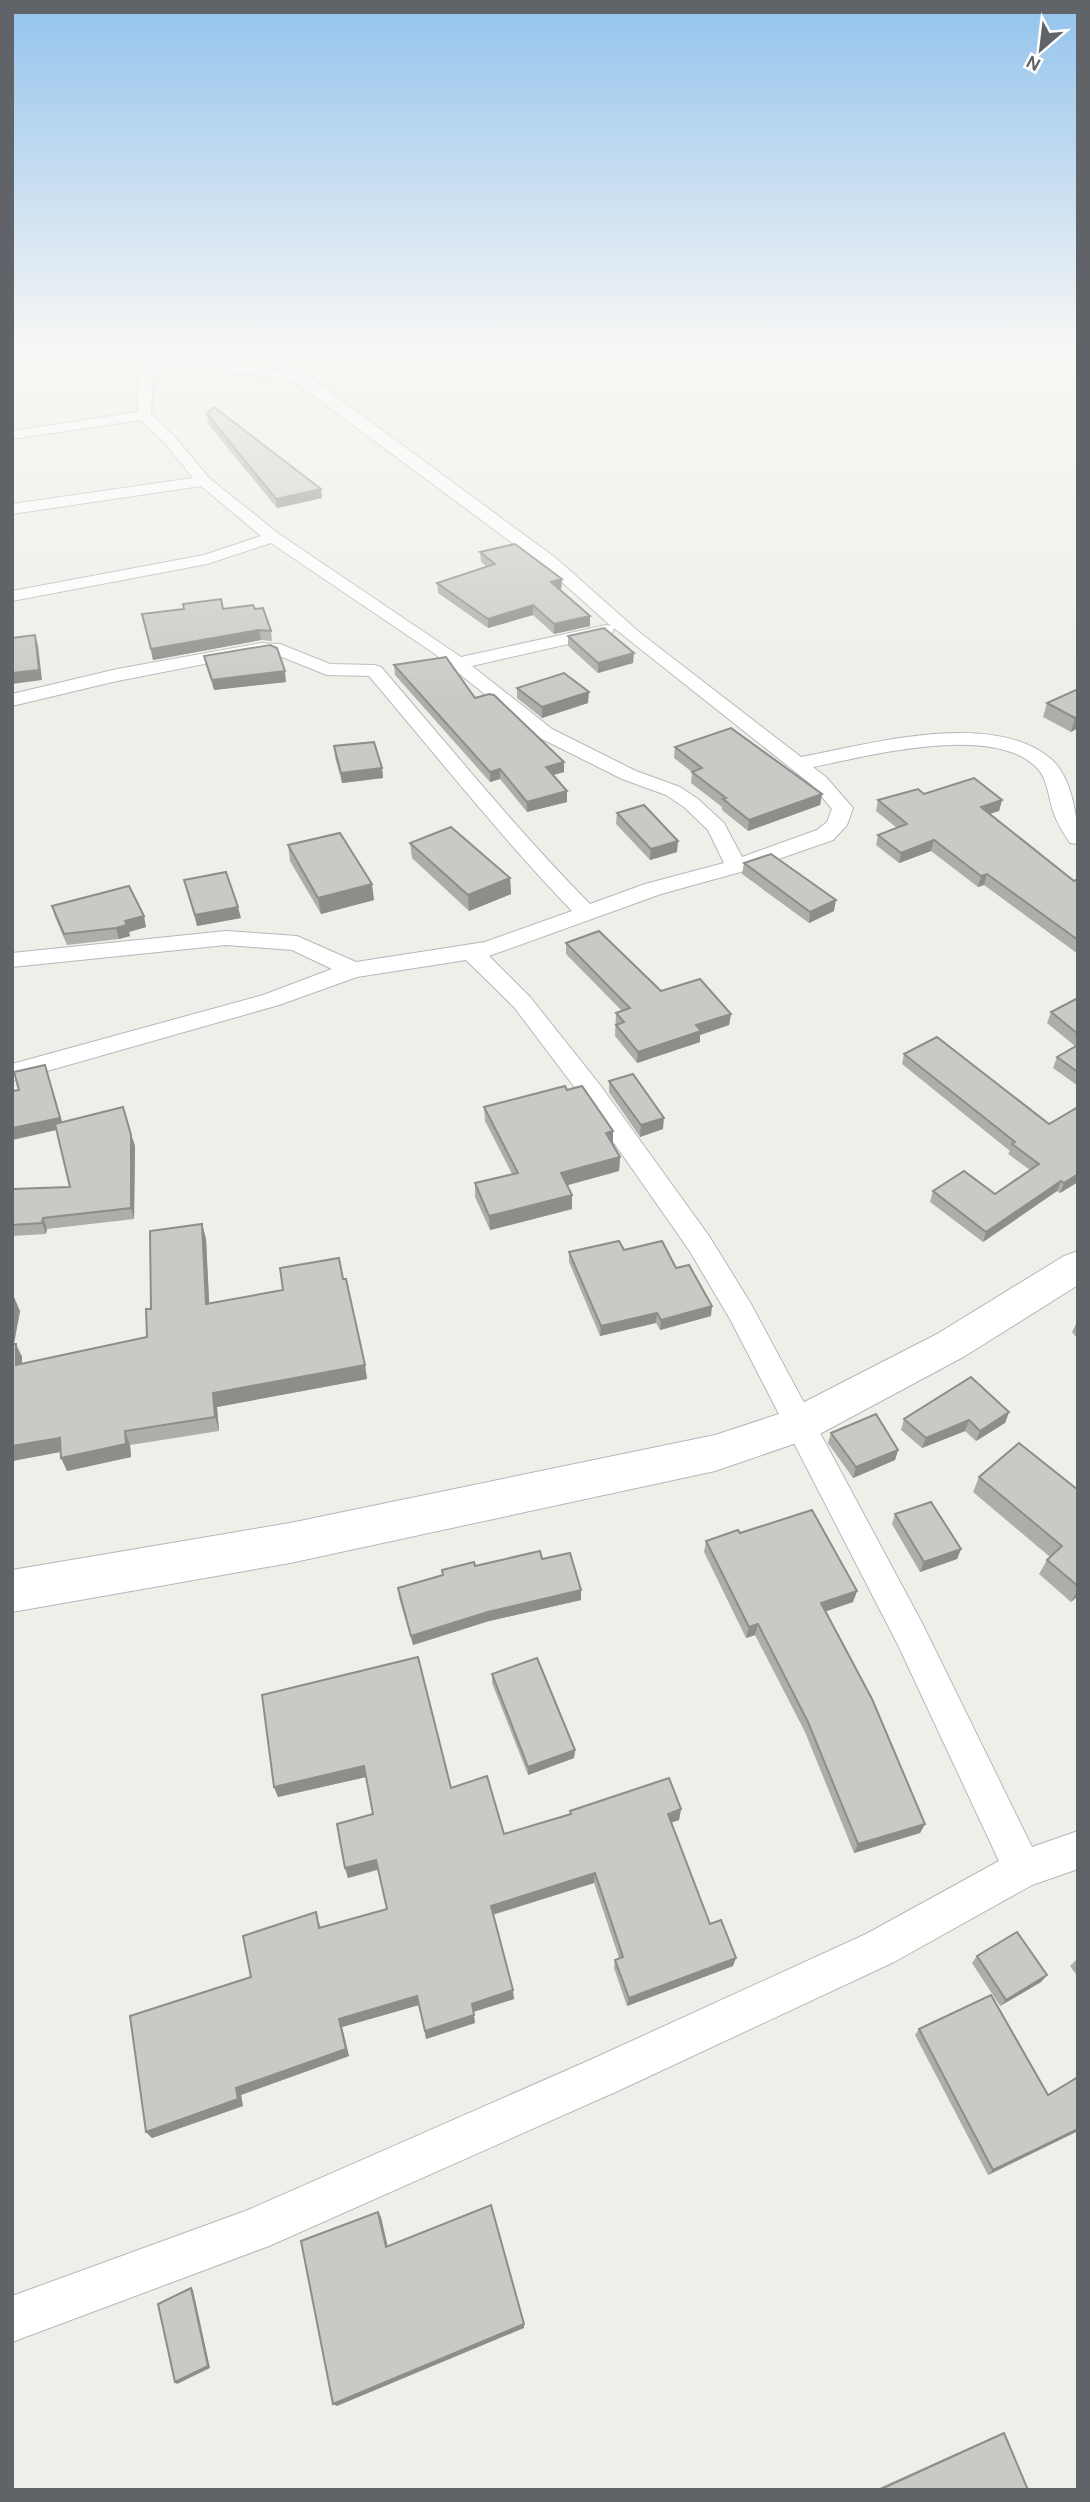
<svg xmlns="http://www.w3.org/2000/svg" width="1090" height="2502" viewBox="0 0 1090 2502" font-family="Karla,sans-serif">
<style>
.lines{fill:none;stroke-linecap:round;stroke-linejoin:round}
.minor-casing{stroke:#b5b8bb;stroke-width:2}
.secondary-casing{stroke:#b4b7bb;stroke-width:2}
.minor{fill:#fff;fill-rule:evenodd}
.secondary{fill:#fff;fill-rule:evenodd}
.wall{fill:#afada9}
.shaded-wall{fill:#8e8d8a}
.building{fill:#cbc9c5;stroke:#8e8d8a;stroke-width:2}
</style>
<rect width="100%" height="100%" fill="#f0eee8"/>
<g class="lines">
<defs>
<path id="minor" d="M66 348 148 351 154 354 280 370 255 348H270L557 559 639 632 801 757C869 744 993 709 1051 759 1072 777 1078 819 1078 844L1070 843C1064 834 1058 825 1054 814 1049 801 1048 780 1038 769 995 722 868 756 813 767L826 777 853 808 847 825 833 840 744 871 661 894 489 956 530 997 600 1085 709 1236 751 1304 922 1623 1032 1847 1078 1831V1869L1032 1885 894 1962 620 2090 269 2246 12 2342V2296L248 2210 590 2060 866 1934 999 1861 898 1645 730 1319 689 1250 582 1097 514 1007 466 960 357 977 279 1005 12 1081V1064L263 995 332 969 292 950 226 945 12 967V953L226 931 297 936 356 962 485 942 572 911C500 836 436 755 369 676L327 675 272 653H261L117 681 12 706V694L117 669 261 643 280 644 330 664 374 665 381 667C450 747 516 829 590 904L645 884 724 863 708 830 684 807 666 795 622 779 538 737 435 654 271 543 207 564 12 601V591L204 555 261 536 201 486 12 514V504L193 478 165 443 141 420 12 439V431L137 412 141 361 73 352ZM154 362 292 380 545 567 611 626 606 625 461 657 279 534 209 478 175 437 151 414ZM614 628 812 785 832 809 827 822 817 830 742 857 724 823 698 799 680 787 636 771 552 729 472 666 612 634Z"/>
<polygon id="secondary" points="1078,1251 1078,1285 965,1356 814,1437 715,1471 290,1563 12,1612 12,1570 290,1523 715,1435 785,1412 937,1334 1064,1256"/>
</defs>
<use href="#minor" class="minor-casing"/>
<use href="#secondary" class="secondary-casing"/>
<use href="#minor" class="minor"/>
<use href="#secondary" class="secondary"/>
</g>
<g class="wall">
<polygon points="207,414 322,498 277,508 208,424"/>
<polygon points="480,552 562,579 561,589 559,589 590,616 590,626 554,634 533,615 488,628 438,593 437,583 487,567 481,562"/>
<polygon points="223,609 255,609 271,631 272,641 261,640 153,660 142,614"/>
<polygon points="568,636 633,663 598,673 568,646"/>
<polygon points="204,656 286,682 214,690 206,666"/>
<polygon points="394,665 475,698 564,772 553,775 567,802 527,812 500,779 490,782 395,675"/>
<polygon points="517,688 588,703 542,718 517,698"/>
<polygon points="1078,689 1078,728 1071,732 1043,717 1047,703"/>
<polygon points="334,746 382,768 383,778 342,783 335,757"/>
<polygon points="675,747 822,794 820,805 748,831 722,810 722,807 691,783 692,772 674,758"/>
<polygon points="878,800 1002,800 999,811 990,814 1074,881 1078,879 1078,954 984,885 978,887 931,851 899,863 876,845 878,835 897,828 876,811"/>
<polygon points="617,813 677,852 650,860 616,824"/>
<polygon points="410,843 510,878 511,894 469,911 412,858"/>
<polygon points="288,845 374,900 321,914 290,861"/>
<polygon points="744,863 834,911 809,923 742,874"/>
<polygon points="184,880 241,918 197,926"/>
<polygon points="52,906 146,927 129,932 130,936 119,939 67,945 55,917"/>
<polygon points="566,943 661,991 731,1014 729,1025 700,1035 700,1042 637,1063 615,1036 616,1013 622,1011 566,954"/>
<polygon points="1078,998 1078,1086 1053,1068 1057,1057 1075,1046 1047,1023 1051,1012"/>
<polygon points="904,1054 1078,1182 1060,1193 1057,1191 983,1242 930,1202 933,1191 995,1194 1030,1170 1008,1154 1010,1151 902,1064"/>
<polygon points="45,1065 62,1122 123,1107 135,1146 134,1219 47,1229 46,1234 12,1236 12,1189 70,1187 57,1130 12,1140 12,1091 19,1090"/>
<polygon points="609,1081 663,1129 640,1137 609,1092"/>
<polygon points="567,1090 613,1131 613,1145 620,1157 619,1171 567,1185 572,1209 490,1230 475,1197 475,1183 512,1174 485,1121 484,1107"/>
<polygon points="202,1224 206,1239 209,1304 343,1279 365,1365 367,1379 217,1407 219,1431 130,1445 131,1457 67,1471 61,1452 12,1461 12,1297 20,1311 14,1344 22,1357 22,1364 147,1337 151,1309"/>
<polygon points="624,1250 676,1268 711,1316 660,1330 656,1323 600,1336 569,1262 569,1252"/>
<polygon points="1078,1320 1078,1338 1077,1338 1072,1332"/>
<polygon points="1009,1412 1005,1423 976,1441 965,1431 922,1448 901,1430 904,1419"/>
<polygon points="831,1433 898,1450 895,1460 853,1478 828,1443"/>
<polygon points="979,1477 1078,1490 1078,1596 1071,1602 1039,1574 1047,1560 1050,1557 973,1492"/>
<polygon points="895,1514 961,1549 957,1559 920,1572 892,1524"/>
<polygon points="740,1533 857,1591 853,1602 826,1611 925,1824 920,1833 854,1853 805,1732 755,1635 746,1638 704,1552 706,1541"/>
<polygon points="542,1559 581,1600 489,1621 413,1645 399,1598 398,1588 442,1576 442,1570"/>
<polygon points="492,1674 575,1750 574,1758 528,1775 492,1683"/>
<polygon points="262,1695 451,1788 504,1834 570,1814 570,1811 681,1809 679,1820 671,1823 710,1924 733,1966 627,2006 614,1968 615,1960 619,1958 594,1883 493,1915 514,1999 473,2012 475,2023 426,2039 419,2005 342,2027 349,2056 241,2095 243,2106 152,2138 146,2132 251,1977 319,1922 321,1928 387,1909 378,1870 348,1878 345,1868 373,1814 366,1777 278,1797 274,1787"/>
<polygon points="977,1956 1047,1975 1041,1982 1000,2006 972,1963"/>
<polygon points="1078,1958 1078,1977 1070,1966"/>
<polygon points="919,2029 1048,2095 1078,2077 1078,2131 988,2175 915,2035"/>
<polygon points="1004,2433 1028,2490 875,2490 995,2436"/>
</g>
<g class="shaded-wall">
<polygon points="321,489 322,498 277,508 276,499"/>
<polygon points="562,579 561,589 551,592 551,582"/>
<polygon points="533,605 533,615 488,628 488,619"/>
<polygon points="590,616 590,626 554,634 554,624"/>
<polygon points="259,630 261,640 153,660 151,649"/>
<polygon points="35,635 38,645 42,680 12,684 12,673"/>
<polygon points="634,653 633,663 598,673 598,663"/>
<polygon points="285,671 286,682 214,690 212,680"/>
<polygon points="589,692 588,703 542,718 542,707"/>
<polygon points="1078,716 1078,728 1071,732 1075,718"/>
<polygon points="564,762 564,772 546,777 546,767"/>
<polygon points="382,768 383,778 342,783 341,773"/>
<polygon points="500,769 500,779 490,782 490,772"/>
<polygon points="567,791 567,802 527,812 527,802"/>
<polygon points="822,794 820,805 748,831 749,820"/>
<polygon points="1002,800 999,811 978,817 981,807"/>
<polygon points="934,840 931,851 899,863 901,853"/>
<polygon points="678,841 677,852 650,860 651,849"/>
<polygon points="987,874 984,885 978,887 981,876"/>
<polygon points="510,878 511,894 469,911 468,895"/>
<polygon points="372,884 374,900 321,914 318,898"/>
<polygon points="836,900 834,911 809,923 810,912"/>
<polygon points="238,907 241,918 197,926 195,915"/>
<polygon points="144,916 146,927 129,932 130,936 119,939 116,928 125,921"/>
<polygon points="731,1014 729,1025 700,1035 700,1042 637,1063 638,1052 696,1025"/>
<polygon points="45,1065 64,1128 12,1140 12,1128"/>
<polygon points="664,1118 663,1129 640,1137 641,1125"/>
<polygon points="613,1131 613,1145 606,1133"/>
<polygon points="131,1135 135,1146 134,1219 131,1208"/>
<polygon points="620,1157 619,1171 561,1187 561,1173"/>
<polygon points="1078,1174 1078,1182 1060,1193 1064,1183"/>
<polygon points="1061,1181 1057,1191 983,1242 986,1232"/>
<polygon points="572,1195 572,1209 490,1230 489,1216"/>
<polygon points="43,1218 47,1229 46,1234 42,1223"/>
<polygon points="202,1224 206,1239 210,1319 206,1304"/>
<polygon points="14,1297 20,1311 12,1353 12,1307"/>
<polygon points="712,1306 711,1316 660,1330 661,1320"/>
<polygon points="657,1313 656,1323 600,1336 601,1326"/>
<polygon points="16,1344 22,1357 22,1379 16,1365"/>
<polygon points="365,1365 367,1379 217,1407 219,1431 215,1417 213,1393"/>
<polygon points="1009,1412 1005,1423 976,1441 980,1431"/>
<polygon points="969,1420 965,1431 922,1448 926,1438"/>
<polygon points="125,1431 130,1445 131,1457 67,1471 61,1458"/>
<polygon points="60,1438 65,1451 12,1461 12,1446"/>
<polygon points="898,1450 895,1460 853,1478 856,1467"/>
<polygon points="961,1549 957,1559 920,1572 924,1562"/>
<polygon points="581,1590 581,1600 489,1621 413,1645 411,1636 488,1612"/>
<polygon points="1078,1590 1078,1596 1071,1602"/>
<polygon points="857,1591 853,1602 818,1614 821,1603"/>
<polygon points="758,1624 755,1635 746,1638 749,1627"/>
<polygon points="575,1750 574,1758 528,1775 528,1767"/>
<polygon points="364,1766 366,1777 278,1797 274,1787"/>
<polygon points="681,1809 679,1820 666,1824 668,1814"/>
<polygon points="925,1824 920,1833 854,1853 858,1844"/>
<polygon points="376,1860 378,1869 348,1878 345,1868"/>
<polygon points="595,1873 594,1883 491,1915 491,1906"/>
<polygon points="736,1958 733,1966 627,2006 629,1998"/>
<polygon points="1047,1975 1041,1982 1000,2006 1006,2000"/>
<polygon points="513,1990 514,1999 473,2012 472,2004"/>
<polygon points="417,1996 419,2005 342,2027 349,2056 241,2095 243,2106 152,2138 146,2132 236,2088 339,2019"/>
<polygon points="474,2015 475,2023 426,2039 425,2031"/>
<polygon points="1078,2129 1078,2131 988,2175 993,2170"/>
<polygon points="378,2212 381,2217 389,2252 386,2247"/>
<polygon points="191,2288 193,2290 210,2368 177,2384 175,2382"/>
<polygon points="524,2324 524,2328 337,2406 333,2404"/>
</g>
<g class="building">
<polygon points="214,407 321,489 276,499 207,414"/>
<polygon points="515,544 562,579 551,582 590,616 554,624 533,605 488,619 437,583 495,564 480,552"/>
<polygon points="221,599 223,609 253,605 255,609 263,608 271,631 259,630 151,649 142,614 184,609 183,604"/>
<polygon points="604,628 634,653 598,663 568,636"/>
<polygon points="35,635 39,670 12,673 12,638"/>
<polygon points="270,645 277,648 285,671 212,680 204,656"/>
<polygon points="446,657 475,698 489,694 494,695 564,762 546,767 567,791 527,802 500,769 490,772 394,665"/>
<polygon points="564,673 589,692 542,707 517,688"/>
<polygon points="1078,689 1078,716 1075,718 1047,703"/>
<polygon points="731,728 822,794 749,820 723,799 726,798 692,772 702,768 675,747"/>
<polygon points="374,742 382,768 341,773 334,746"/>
<polygon points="974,778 1002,800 981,807 1074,881 1078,879 1078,940 987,874 981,876 934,840 901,853 878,835 907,824 878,800 918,789 924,794"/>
<polygon points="644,805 678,841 651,849 617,813"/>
<polygon points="451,827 510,878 468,895 410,843"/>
<polygon points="340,833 372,884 318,898 288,845"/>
<polygon points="771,854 836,900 810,912 744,863"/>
<polygon points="226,872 238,907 195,915 184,880"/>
<polygon points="129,886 144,916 125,921 127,925 116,928 64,934 52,906"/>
<polygon points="599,931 661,991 700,979 731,1014 696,1025 701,1031 638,1052 616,1025 624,1022 616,1013 630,1008 566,943"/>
<polygon points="1078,998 1078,1034 1051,1012"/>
<polygon points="937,1037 1049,1124 1078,1107 1078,1174 1064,1183 1061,1181 986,1232 933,1191 964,1171 995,1194 1039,1164 1012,1144 1015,1142 904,1054"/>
<polygon points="1078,1045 1078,1072 1057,1057"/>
<polygon points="45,1065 60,1118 12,1128 12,1091 19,1090 14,1072"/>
<polygon points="633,1074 664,1118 641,1125 609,1081"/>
<polygon points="565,1086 567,1090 582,1086 613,1131 606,1133 620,1157 561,1173 572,1195 489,1216 475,1183 518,1173 484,1107"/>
<polygon points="123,1107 131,1135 131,1208 43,1218 42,1223 12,1225 12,1189 70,1187 55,1124"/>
<polygon points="202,1224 206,1304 283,1290 280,1268 339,1258 343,1279 346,1279 365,1365 213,1393 215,1417 125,1431 126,1444 61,1458 60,1438 12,1446 12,1344 16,1344 16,1365 147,1337 146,1309 151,1309 150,1231"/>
<polygon points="619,1241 624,1250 662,1241 676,1268 689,1265 712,1306 661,1320 657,1313 601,1326 569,1252"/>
<polygon points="971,1377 1009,1412 980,1431 969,1420 926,1438 904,1419"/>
<polygon points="876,1414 898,1450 856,1467 831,1433"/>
<polygon points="1019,1443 1078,1490 1078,1586 1047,1560 1062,1546 979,1477"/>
<polygon points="931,1502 961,1549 924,1562 895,1514"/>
<polygon points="812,1510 857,1591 821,1603 872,1699 925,1824 858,1844 808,1722 758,1624 749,1627 706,1541 738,1530 740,1533"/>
<polygon points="540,1551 542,1559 570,1553 581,1590 488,1612 411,1636 398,1588 443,1575 442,1570 474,1562 475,1566"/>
<polygon points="418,1657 451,1788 487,1776 504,1834 571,1814 570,1811 669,1778 681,1809 668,1814 710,1924 721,1920 736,1958 629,1998 615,1960 623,1957 595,1873 491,1906 513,1990 472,2004 474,2015 425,2031 417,1996 339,2019 346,2049 236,2088 238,2099 146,2132 130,2016 251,1977 243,1936 316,1912 319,1928 387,1909 376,1860 345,1868 337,1824 373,1814 364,1766 274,1787 262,1695"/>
<polygon points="537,1658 575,1750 528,1767 492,1674"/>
<polygon points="1017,1932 1047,1975 1006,2000 977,1956"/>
<polygon points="991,1995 1048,2095 1078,2077 1078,2129 993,2170 919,2029"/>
<polygon points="491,2205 524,2324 333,2404 301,2241 378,2212 386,2247"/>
<polygon points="191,2288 208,2366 175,2382 158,2304"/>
<polygon points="1004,2433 1028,2490 879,2490"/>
</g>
<linearGradient id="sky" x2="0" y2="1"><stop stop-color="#93c3ed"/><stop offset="0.5" stop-color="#f8f7f5"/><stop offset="1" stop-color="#f8f7f5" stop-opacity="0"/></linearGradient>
<rect width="1090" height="698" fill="url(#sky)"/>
<rect width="1090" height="2502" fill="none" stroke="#606367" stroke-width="28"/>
<g transform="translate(1041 49) rotate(208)" stroke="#ffffff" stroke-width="5" paint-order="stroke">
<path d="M0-5L12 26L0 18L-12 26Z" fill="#606367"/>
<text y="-10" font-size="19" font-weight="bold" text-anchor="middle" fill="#606367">N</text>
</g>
</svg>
